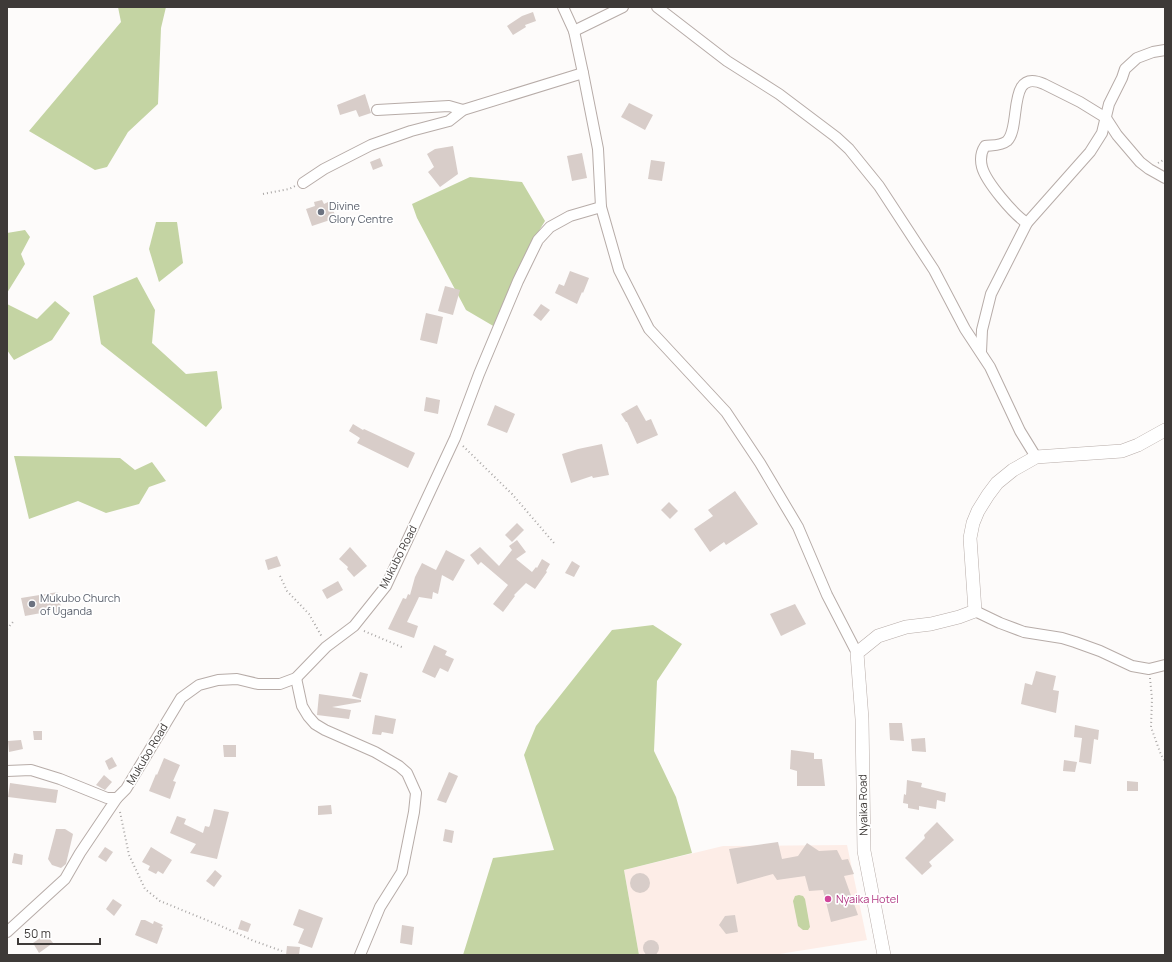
<svg xmlns="http://www.w3.org/2000/svg" width="1172" height="962" viewBox="0 0 1172 962" font-family="Manrope,sans-serif">
<style>
.built{fill:#fdede7}
.green{fill:#c4d4a3}
.building{fill:#d8cdc9}
.lines{fill:none;stroke-linecap:round;stroke-linejoin:round}
.minor-casing{stroke:#b7aca8;stroke-width:12}
.tertiary-casing{stroke:#b7aca8;stroke-width:14}
.path{stroke:#aaa7a6;stroke-width:2;stroke-dasharray:1 3;stroke-linecap:butt}
.minor{stroke:#fff;stroke-width:10}
.tertiary{stroke:#fff;stroke-width:13}
.worship-dot{fill:#6b7280;stroke:#fff;stroke-width:1.5}
.hotel-dot{fill:#d1479c;stroke:#fff;stroke-width:1.5}
.labels{text-anchor:middle;stroke-width:3.5;stroke-linejoin:round;paint-order:stroke}
.worship-label{font-size:11px;fill:#5b616d;stroke:#fff;text-anchor:start}
.street-label{font-size:11px;fill:#3e3a38;stroke:#fff}
.hotel-label{font-size:11px;fill:#b23c85;stroke:#fff;text-anchor:start}
</style>
<rect width="100%" height="100%" fill="#fdfbfa"/>
<polygon class="built" points="847,845 867,940 773,955 639,955 624,870 723,846"/>
<g class="green">
<polygon points="118,7 166,7 161,28 158,104 128,132 107,167 95,170 29,131 121,22"/>
<polygon points="470,177 522,182 545,221 534,239 495,327 466,310 417,218 412,204"/>
<polygon points="156,222 177,222 183,263 159,282 149,249"/>
<polygon points="25,230 30,237 21,254 25,264 7,293 7,233"/>
<polygon points="137,277 155,310 152,343 186,374 217,371 222,408 206,427 101,344 93,296"/>
<polygon points="55,301 70,313 52,340 14,360 7,350 7,304 37,319"/>
<polygon points="14,456 120,458 135,470 152,462 166,481 149,487 139,504 106,513 78,501 29,519"/>
<polygon points="653,625 682,644 657,681 654,751 676,797 692,853 624,870 639,955 463,955 493,858 554,850 524,755 536,726 612,630"/>
<polygon points="799,895 803,896 805,899 810,927 808,930 803,930 798,926 793,901 795,896"/>
</g>
<g class="building">
<polygon points="533,12 536,21 525,25 526,27 513,35 507,26 522,16"/>
<polygon points="365,94 371,113 359,117 356,110 340,115 337,105"/>
<polygon points="629,103 653,115 645,130 621,117"/>
<polygon points="453,146 458,174 440,187 428,172 434,167 427,154 435,149"/>
<polygon points="582,153 587,178 572,181 567,156"/>
<polygon points="380,158 383,166 373,170 370,162"/>
<polygon points="651,160 665,162 662,181 648,179"/>
<polygon points="322,200 324,204 330,201 336,218 312,226 306,209 315,206 314,202"/>
<polygon points="570,271 589,278 583,293 582,292 577,304 555,293 559,284 564,286"/>
<polygon points="445,286 460,290 453,315 438,311"/>
<polygon points="541,304 550,310 541,321 533,315"/>
<polygon points="426,313 443,317 437,344 420,340"/>
<polygon points="426,397 440,400 438,414 424,411"/>
<polygon points="495,405 515,414 507,433 487,425"/>
<polygon points="637,405 646,421 651,419 658,435 637,444 627,422 626,422 621,414"/>
<polygon points="353,424 363,430 364,429 415,453 408,468 357,443 360,438 349,431"/>
<polygon points="602,444 609,475 593,478 592,476 571,483 562,454 578,449"/>
<polygon points="735,491 758,524 726,545 724,542 710,552 694,529 713,516 708,510"/>
<polygon points="669,502 678,511 670,519 661,510"/>
<polygon points="517,523 524,530 512,542 505,535"/>
<polygon points="517,540 526,552 516,559 532,572 536,567 537,568 542,559 550,564 546,571 547,572 535,589 526,583 514,595 515,596 503,612 493,604 508,585 481,562 478,565 470,555 480,547 499,566 512,550 509,546"/>
<polygon points="350,547 367,566 354,577 347,569 348,567 339,559"/>
<polygon points="446,550 465,560 453,581 442,575 438,594 433,592 432,599 419,597 407,622 418,626 414,638 388,629 403,598 406,599 408,594 410,595 415,577 422,563 436,570"/>
<polygon points="277,556 281,566 268,570 265,560"/>
<polygon points="572,561 580,566 574,577 565,573"/>
<polygon points="338,581 343,590 327,599 322,590"/>
<polygon points="58,592 62,613 53,614 52,611 25,616 21,598"/>
<polygon points="795,604 806,624 781,636 770,614"/>
<polygon points="434,645 447,651 445,655 454,659 448,672 440,668 435,678 422,672"/>
<polygon points="1036,671 1056,676 1053,690 1059,691 1056,713 1021,704 1025,683 1032,685"/>
<polygon points="360,672 368,674 361,699 352,696"/>
<polygon points="319,694 361,700 361,702 332,707 351,710 349,719 317,715"/>
<polygon points="375,715 396,719 393,734 382,732 381,735 372,734"/>
<polygon points="889,723 902,723 904,741 890,740"/>
<polygon points="1075,725 1099,730 1098,740 1094,739 1091,764 1079,762 1082,738 1074,737"/>
<polygon points="33,731 42,731 42,740 34,740"/>
<polygon points="925,738 926,752 912,751 911,739"/>
<polygon points="21,740 23,749 9,752 8,741"/>
<polygon points="223,745 236,745 236,757 224,757"/>
<polygon points="791,750 814,753 814,759 822,759 825,786 797,786 797,771 790,769"/>
<polygon points="112,757 117,766 109,770 105,761"/>
<polygon points="164,758 180,765 173,781 176,782 170,799 149,791 156,774 157,775"/>
<polygon points="1064,760 1077,762 1075,772 1063,771"/>
<polygon points="449,772 458,776 446,803 437,800"/>
<polygon points="104,775 112,782 105,790 96,785"/>
<polygon points="907,780 922,783 921,787 946,793 945,802 937,800 936,809 919,806 919,810 908,808 908,804 903,803 904,794 906,795"/>
<polygon points="1127,781 1138,782 1138,791 1127,791"/>
<polygon points="10,783 58,790 56,803 8,797"/>
<polygon points="331,805 332,814 318,815 318,806"/>
<polygon points="214,809 229,812 217,859 190,853 196,844 170,833 177,816 186,819 184,824 203,833 205,826 209,827 210,825"/>
<polygon points="937,822 954,840 929,862 932,866 922,875 905,858 925,838 924,835"/>
<polygon points="56,829 65,829 73,834 66,864 61,868 52,865 48,859"/>
<polygon points="445,829 454,831 452,843 443,841"/>
<polygon points="778,842 782,859 798,856 807,843 819,851 837,850 842,860 848,859 854,874 844,876 858,915 831,922 823,890 809,891 805,876 777,880 773,874 737,884 729,849"/>
<polygon points="105,847 113,852 106,862 98,857"/>
<polygon points="151,847 172,860 163,874 158,871 156,874 148,870 150,866 142,862"/>
<polygon points="14,853 23,855 22,865 12,863"/>
<polygon points="215,870 222,876 214,887 206,881"/>
<circle cx="640" cy="883" r="10"/>
<polygon points="113,899 122,905 114,916 106,909"/>
<polygon points="299,909 323,918 312,948 298,943 304,929 293,925"/>
<polygon points="735,915 738,932 726,934 719,925 725,916"/>
<polygon points="141,920 145,920 153,924 154,921 163,925 161,927 163,928 157,944 135,935"/>
<polygon points="241,920 251,924 248,932 238,929"/>
<polygon points="402,925 414,927 412,945 400,943"/>
<polygon points="46,934 53,943 39,953 33,943"/>
<circle cx="651" cy="948" r="8"/>
<polygon points="287,946 300,947 299,955 286,955"/>
</g>
<g class="lines">
<defs>
<g id="minor">
<polyline points="563,7 574,31 583,73 598,149 601,207 619,270 649,329 726,412 760,463 798,527 827,595 857,653"/>
<polyline points="657,7 727,61 779,94 836,137 849,149 879,186 934,270 965,329 990,367 1020,431 1036,457"/>
<polyline points="574,31 623,7"/>
<polyline points="377,110 449,106 463,110"/>
<polyline points="303,183 324,169 371,145 411,131 449,121 463,110 583,73"/>
<path d="M1027 223C1014 215 986 182 982 167 980 159 981 152 985 146 992 145 1001 146 1007 141 1022 127 1006 67 1044 84L1080 102 1106 118 1117 135 1140 162 1149 169 1165 178"/>
<polyline points="981,352 982,330 991,294 1027,223 1090,152 1102,133 1109,104 1122,78 1125,69 1137,58 1153,52 1165,50"/>
<polyline points="975,611 1000,623 1024,632 1062,638 1075,642 1100,651 1132,666 1149,669 1165,665"/>
<polyline points="296,678 302,706 308,716 315,724 325,730 375,752 399,766 407,773 416,793 414,812 402,872 380,907 360,955"/>
<polyline points="7,771 31,770 60,779 107,798 117,798 126,789 181,698 199,685 218,680 237,679 258,684 280,684 296,678 326,647 354,626 386,586 455,438 479,374 518,281 538,240 550,227 570,216 601,207"/>
<polyline points="7,932 65,879 80,853 117,798"/>
</g>
<polyline id="tertiary" points="884,955 864,851 862,719 857,653 878,636 906,627 931,624 959,617 975,611 970,538 973,523 978,511 988,495 997,483 1013,470 1036,457 1122,451 1138,445 1165,430"/>
</defs>
<use href="#minor" class="minor-casing"/>
<use href="#tertiary" class="tertiary-casing"/>
<g class="path">
<polyline points="1158,163 1165,159"/>
<polyline points="263,194 289,189 295,186"/>
<polyline points="463,446 512,494 554,543"/>
<polyline points="280,576 287,591 309,614 322,637"/>
<polyline points="7,629 13,622"/>
<polyline points="364,631 404,648"/>
<polyline points="1150,678 1152,699 1151,727 1161,755 1165,761"/>
<polyline points="120,812 129,855 145,889 160,901 221,926 254,941 282,951"/>
</g>
<use href="#minor" class="minor"/>
<use href="#tertiary" class="tertiary"/>
</g>
<g class="worship-dot">
<circle cx="321" cy="212" r="4"/>
<circle cx="32" cy="604" r="4"/>
</g>
<circle class="hotel-dot" cx="828" cy="899" r="4"/>
<g class="labels">
<g class="worship-label">
<text x="329" y="210">Divine<tspan x="329" dy="13">Glory Centre</tspan></text>
<text x="40" y="602">Mukubo Church<tspan x="40" dy="13">of Uganda</tspan></text>
</g>
<g class="street-label">
<text transform="translate(398 557) rotate(-63)" y="4">Mukubo Road</text>
<text transform="translate(147 754) rotate(-59)" y="4">Mukubo Road</text>
<text transform="translate(863 805) rotate(-91)" y="4">Nyaika Road</text>
</g>
<g class="hotel-label">
<text x="836" y="903">Nyaika Hotel</text>
</g>
</g>
<rect width="1172" height="962" fill="none" stroke="#3e3a38" stroke-width="16"/>
<path d="M18 938v6h82v-6" fill="none" stroke="#3e3a38" stroke-width="2"/>
<text x="24" y="938" font-size="12" fill="#3e3a38" stroke="#ffffff" stroke-width="3" paint-order="stroke">50 m</text>
</svg>
